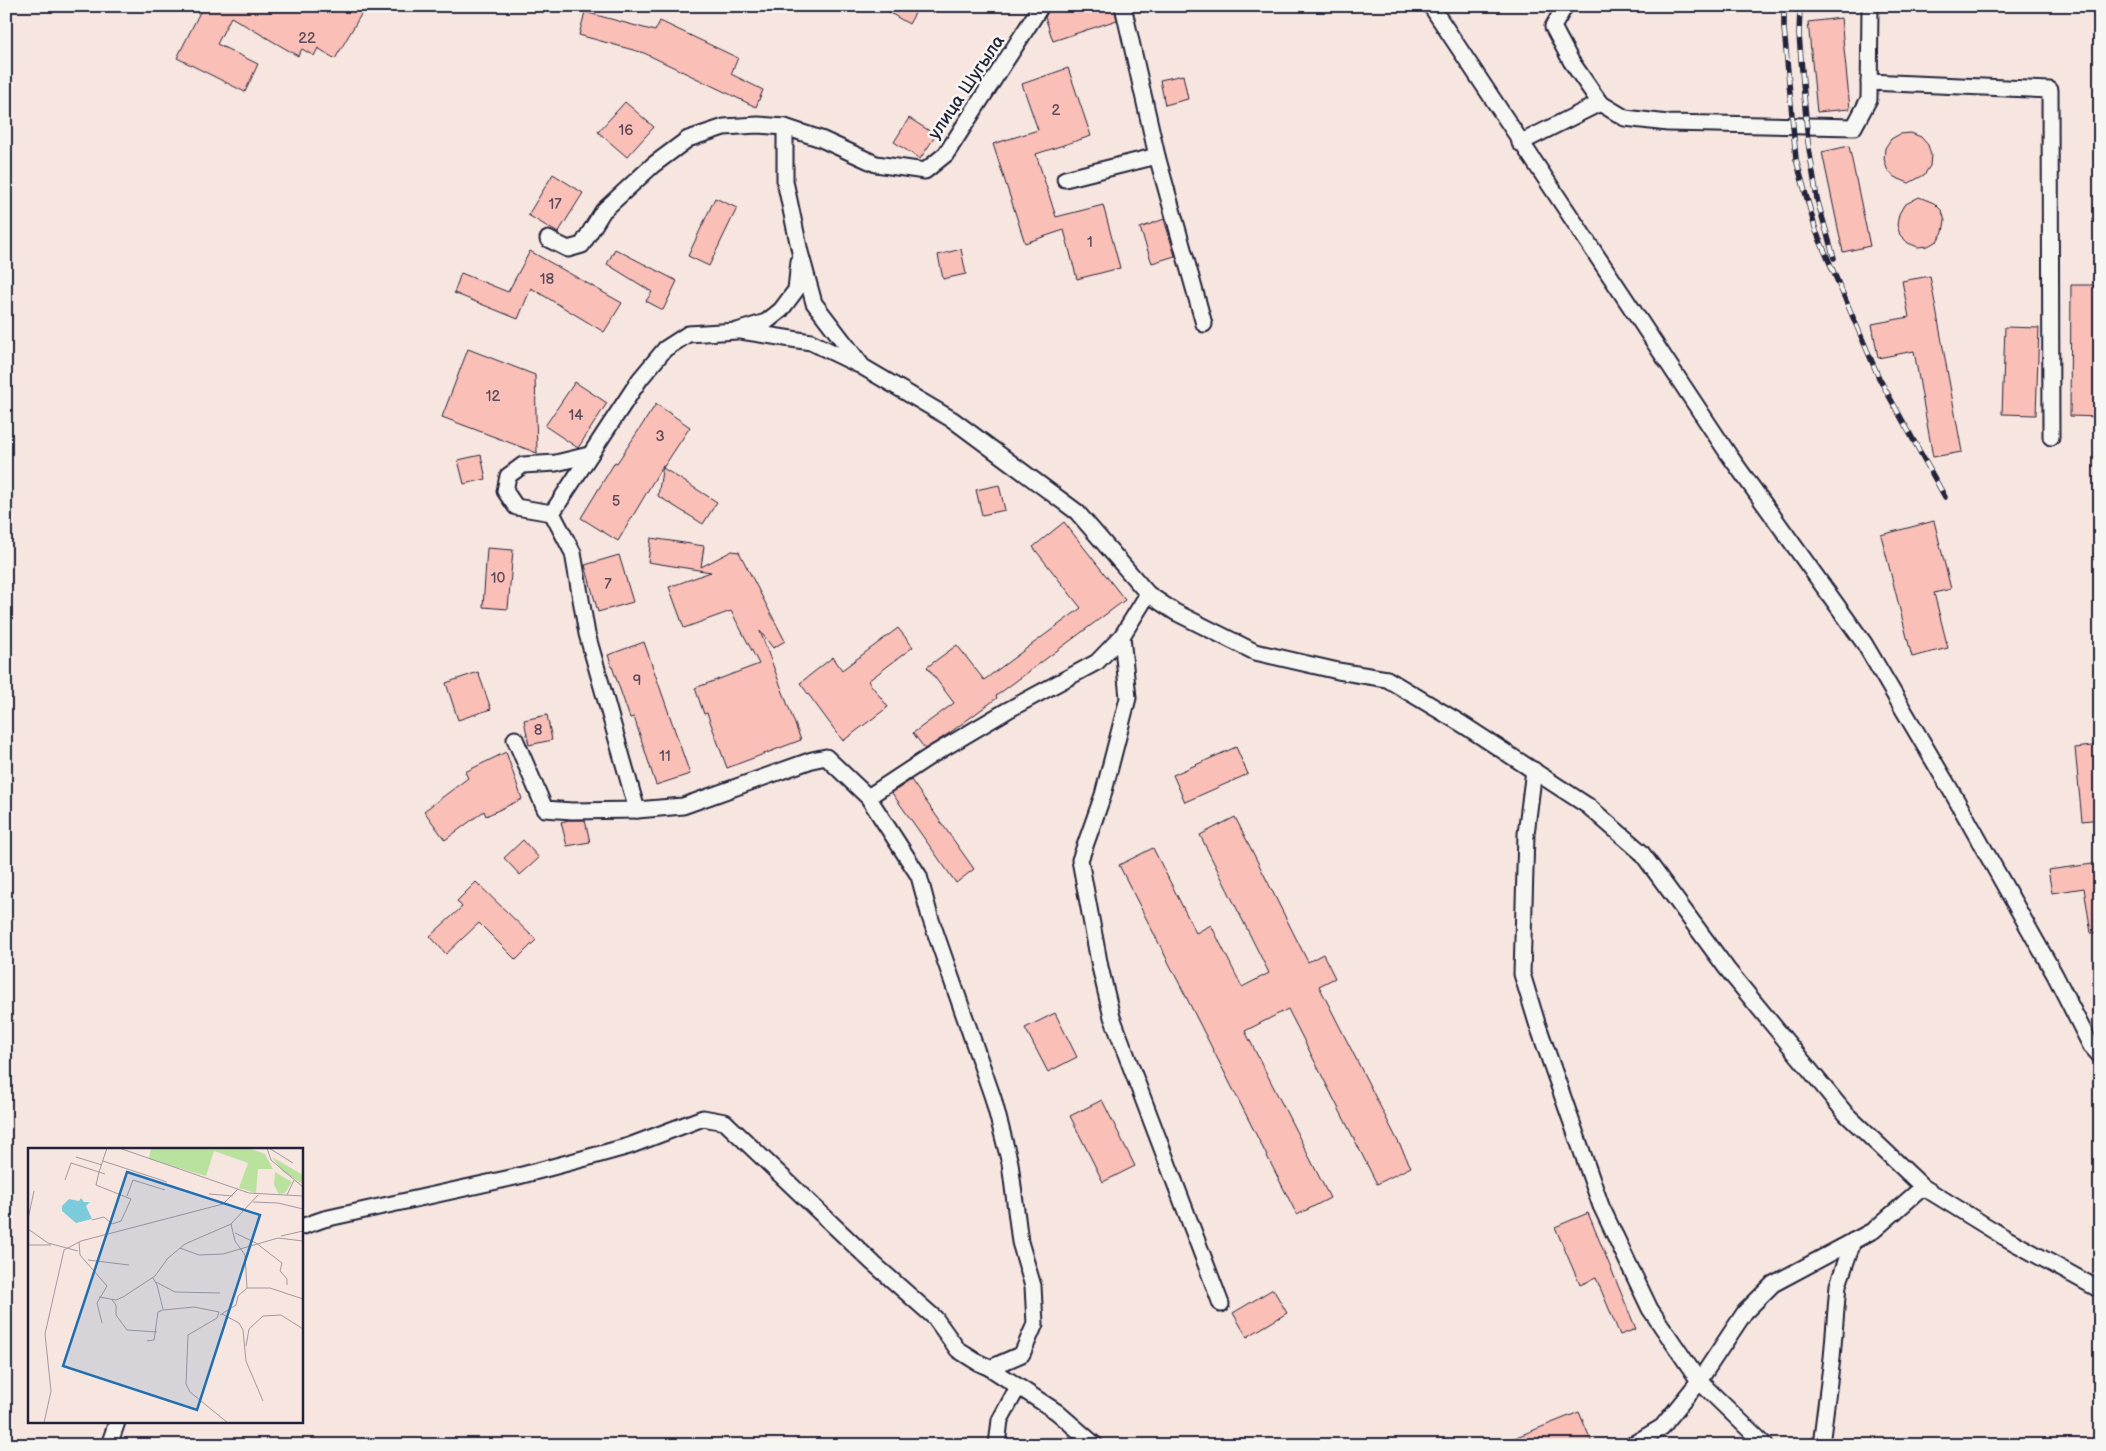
<svg xmlns="http://www.w3.org/2000/svg" width="2106" height="1451" viewBox="0 0 2106 1451" font-family="'Balsamiq Sans',sans-serif">
<style>
.building{fill:#fabfb6;stroke:#22223b}
.lines{fill:none;stroke-linecap:round;stroke-linejoin:round}
.minor-casing{stroke:#22223b;stroke-width:19}
.minor{stroke:#f6f6f2;stroke-width:15}
.rail-casing{stroke:#22223b;stroke-width:5.5}
.rail{stroke:#f6f6f2;stroke-width:4;stroke-dasharray:11;stroke-linecap:butt}
.labels{text-anchor:middle;stroke-width:5;stroke-linejoin:round;paint-order:stroke}
.number-label{font-size:15px;fill:#58495a}
.street-label{font-size:18px;fill:#22223b;stroke:#f6f6f2}
.inset-road{fill:none;stroke:#a2989e;stroke-width:1}
.view{fill:#1f6fb2;fill-opacity:0.15;stroke:#1f6fb2;stroke-width:2.5}
.inset-edge{fill:none;stroke:#22223b;stroke-width:2.5}
</style>
<rect width="100%" height="100%" fill="#f7e6e0"/>
<filter id="ink" filterUnits="userSpaceOnUse"><feTurbulence type="fractalNoise" baseFrequency=".02" numOctaves="2"/><feDisplacementMap in="SourceGraphic" scale="10" xChannelSelector="R" yChannelSelector="G"/><feConvolveMatrix kernelMatrix="1 2 1 2 8 2 1 2 1" color-interpolation-filters="sRGB"/></filter>
<g filter="url(#ink)">
<g class="building">
<polygon points="203,6 366,6 335,59 318,48 314,56 302,49 298,56 231,17 217,44 258,64 245,92 177,58"/>
<polygon points="878,6 919,6 909,24"/>
<polygon points="1057,6 1114,6 1117,20 1053,41 1045,17 1050,8"/>
<polygon points="585,12 655,31 660,21 738,58 731,74 763,90 756,107 644,53 579,35"/>
<polygon points="1841,18 1850,109 1817,112 1808,22"/>
<polygon points="1068,68 1091,136 1036,154 1056,217 1103,205 1120,268 1077,279 1064,230 1025,243 993,144 1038,130 1022,84"/>
<polygon points="1183,75 1188,99 1165,105 1160,80"/>
<polygon points="625,102 654,127 627,157 598,132"/>
<polygon points="909,118 936,135 920,159 894,142"/>
<polygon points="1911,133 1921,137 1928,145 1931,155 1930,166 1924,175 1909,183 1894,177 1887,169 1884,159 1885,148 1891,139 1900,134"/>
<polygon points="1849,146 1870,246 1843,252 1822,152"/>
<polygon points="553,174 583,193 558,233 528,215"/>
<polygon points="1919,197 1934,203 1942,211 1945,221 1943,232 1937,241 1928,246 1918,247 1908,243 1900,235 1897,225 1899,214 1904,205"/>
<polygon points="715,198 737,208 709,266 688,256"/>
<polygon points="1164,219 1175,256 1152,263 1140,228"/>
<polygon points="615,249 677,281 663,310 646,301 652,292 607,264"/>
<polygon points="961,249 966,274 943,279 938,255"/>
<polygon points="530,251 622,303 604,332 531,288 518,319 454,293 461,273 508,292"/>
<polygon points="1930,276 1962,452 1933,457 1914,351 1878,358 1872,324 1909,317 1902,281"/>
<polygon points="2071,285 2100,285 2100,417 2070,416"/>
<polygon points="2005,327 2039,328 2036,415 2002,414"/>
<polygon points="468,349 535,375 537,453 442,417"/>
<polygon points="575,382 607,403 578,448 545,426"/>
<polygon points="656,404 690,427 663,468 717,502 703,524 658,496 663,465 618,541 581,518 615,462 617,463"/>
<polygon points="481,455 486,479 464,484 458,460"/>
<polygon points="999,485 1005,510 982,515 976,490"/>
<polygon points="1934,521 1951,589 1934,593 1948,648 1912,657 1881,535"/>
<polygon points="1064,522 1125,600 996,696 997,698 948,734 925,749 913,733 954,703 927,667 957,645 984,680 1081,608 1033,547"/>
<polygon points="651,538 704,546 701,567 732,551 739,552 785,641 773,648 760,631 801,740 727,768 707,713 704,714 695,688 759,664 731,611 684,628 669,587 711,572 648,562"/>
<polygon points="487,548 513,550 508,609 483,607"/>
<polygon points="619,555 633,602 598,612 585,565"/>
<polygon points="898,628 913,647 868,681 888,707 843,741 800,683 833,657 842,670"/>
<polygon points="644,642 690,774 656,785 634,717 630,718 608,655"/>
<polygon points="478,672 491,709 458,720 446,683"/>
<polygon points="547,715 552,740 529,745 524,720"/>
<polygon points="2100,745 2100,819 2082,821 2075,748"/>
<polygon points="1236,747 1248,774 1185,802 1173,775"/>
<polygon points="506,752 522,799 486,816 484,811 445,840 424,811 468,778 465,772"/>
<polygon points="911,780 974,869 956,883 892,793"/>
<polygon points="1235,817 1308,962 1323,954 1335,978 1319,986 1411,1167 1377,1184 1288,1009 1245,1031 1330,1198 1297,1215 1119,865 1153,848 1196,933 1211,925 1242,987 1269,973 1200,835"/>
<polygon points="569,820 585,820 590,842 567,846 561,822"/>
<polygon points="523,840 539,858 520,875 504,858"/>
<polygon points="2100,863 2100,932 2091,933 2084,888 2052,893 2048,870"/>
<polygon points="476,882 536,940 516,960 479,923 446,954 430,936 462,907 457,901"/>
<polygon points="1055,1013 1077,1057 1048,1072 1025,1028"/>
<polygon points="1102,1100 1135,1166 1103,1182 1070,1116"/>
<polygon points="1588,1213 1636,1329 1620,1335 1596,1278 1580,1285 1555,1227"/>
<polygon points="1273,1289 1287,1313 1247,1337 1233,1313"/>
<polygon points="1579,1412 1593,1445 1499,1445 1499,1444"/>
</g>
<g class="lines">
<defs>
<g id="minor">
<polyline points="1123,6 1157,156 1204,324"/>
<polyline points="1431,6 1729,455 1864,643 1953,794 2055,975 2091,1046 2100,1056"/>
<polyline points="1565,6 1553,27 1571,61 1600,103 1625,118 1668,123 1854,127 1869,99 1870,6"/>
<polyline points="1869,82 2050,90 2051,437"/>
<polyline points="785,127 785,181 800,252 814,303 863,367 953,420 1077,512 1148,594 1175,612 1255,652 1338,671 1387,679 1462,724 1588,806 1641,852 1727,969 1846,1114 1923,1187 2004,1237 2100,1290"/>
<polyline points="1520,143 1600,103"/>
<polyline points="1065,179 1157,156"/>
<polyline points="548,239 568,249 582,245 603,211 653,165 688,139 724,127 758,125 785,127 821,139 876,164 925,171 946,154 1041,6"/>
<polyline points="741,331 811,342 859,365"/>
<polyline points="552,513 516,507 505,491 508,476 523,465 556,463 589,455"/>
<polyline points="1122,636 1128,698 1103,795 1080,860 1100,967 1112,1017 1221,1304"/>
<polyline points="1534,770 1526,834 1522,974 1537,1023 1601,1206 1650,1309 1699,1381 1765,1445"/>
<polyline points="868,797 932,755 1008,710 1097,662 1122,636 1148,594"/>
<polyline points="637,810 587,634 573,553 552,513 640,379 665,349 688,334 737,331 766,322 781,310 796,290 799,261"/>
<polyline points="301,1227 324,1219 515,1177 586,1158 629,1146 703,1118 725,1122 874,1264 935,1318 958,1350 977,1362 990,1368 1022,1354 1035,1324 1033,1286 1020,1242 1010,1163 993,1098 930,917 919,876 868,797 826,757 812,760 683,806 637,810 572,811 545,809 515,739"/>
<polyline points="990,1368 1057,1412 1095,1445"/>
<polyline points="109,1445 117,1422"/>
<polyline points="997,1445 1000,1420 1018,1387"/>
<polyline points="1632,1445 1662,1427 1699,1381 1745,1312 1773,1284 1874,1230 1923,1187"/>
<polyline points="1821,1445 1832,1358 1838,1285 1853,1241"/>
</g>
</defs>
<use href="#minor" class="minor-casing"/>
<use href="#minor" class="minor"/>
<defs>
<g id="rail">
<polyline points="1784,6 1784,28 1796,159 1816,231 1879,378 1945,497"/>
<polyline points="1800,6 1799,35 1808,142 1817,199 1834,258"/>
</g>
</defs>
<use href="#rail" class="rail-casing"/>
<use href="#rail" class="rail"/>
</g>
</g>
<g class="labels">
<g class="number-label">
<text x="307" y="43">22</text>
<text x="1056" y="115">2</text>
<text x="626" y="135">16</text>
<text x="555" y="209">17</text>
<text x="1090" y="247">1</text>
<text x="547" y="284">18</text>
<text x="493" y="401">12</text>
<text x="576" y="420">14</text>
<text x="660" y="441">3</text>
<text x="616" y="506">5</text>
<text x="498" y="583">10</text>
<text x="608" y="589">7</text>
<text x="637" y="685">9</text>
<text x="538" y="735">8</text>
<text x="665" y="761">11</text>
</g>
<g class="street-label">
<text transform="translate(966 87) rotate(-56)" y="6">улица Шугыла</text>
</g>
</g>
<g transform="translate(28 1148)">
<rect width="275" height="275" fill="#f7e6e0"/>
<path d="M123 0H221L237 6 245 21H230L228 45 211 40 220 15 186 3 178 28 121 11ZM244 9 275 27V36L255 24ZM247 24 264 34 257 45 251 46 246 37Z" fill="#b8e29e"/>
<path d="M53 50 56 54H62L58 58 64 71 48 75 34 63V58L41 51 51 53Z" fill="#7ccbda"/>
<path class="inset-road" d="M91 0 221 45 275 48M239 0 243 12 275 39M241 0 265 15M48 9 74 17M75 13 139 34M37 32 43 15 71 24 79 0M181 46 205 48M259 47 266 32M99 48 105 32 137 42M225 54 250 55 275 61M0 71 6 43M64 72 76 69 84 76 93 73 103 51 68 37 71 24 77 26M0 81 20 95 50 103M207 85 228 95 254 115 252 123 259 131V137M253 88 275 83M51 94 52 107 79 138 69 155 74 175M0 97H23M152 100 171 107 195 106 250 90 275 93M60 112 101 117M125 130 129 137 135 161M128 134 147 144 192 145M219 140H242L275 151M71 149 88 152 95 149 127 128 140 110 157 96 203 76 230 47M84 152 88 157V167L99 182 129 184M194 166 211 175 215 182 218 213 235 253M192 167 208 157 210 148 219 140 217 107 207 93 203 76M119 193 126 192 130 164 135 162 166 159 191 164 189 170 160 187 158 236 162 244 200 275M218 198 221 181 235 168 253 167 275 181M16 275 23 243 17 186 36 102 53 93 195 56 210 41"/>
<path class="view" d="M99 24 232 67 169 262 35 218Z"/>
<rect width="275" height="275" class="inset-edge"/>
</g>
<rect width="2106" height="1451" fill="none" stroke="#f6f6f2" stroke-width="25"/>
<rect x="12" y="12" width="2081" height="1426" fill="none" stroke="#22223b" stroke-width="2" filter="url(#ink)"/>
</svg>
